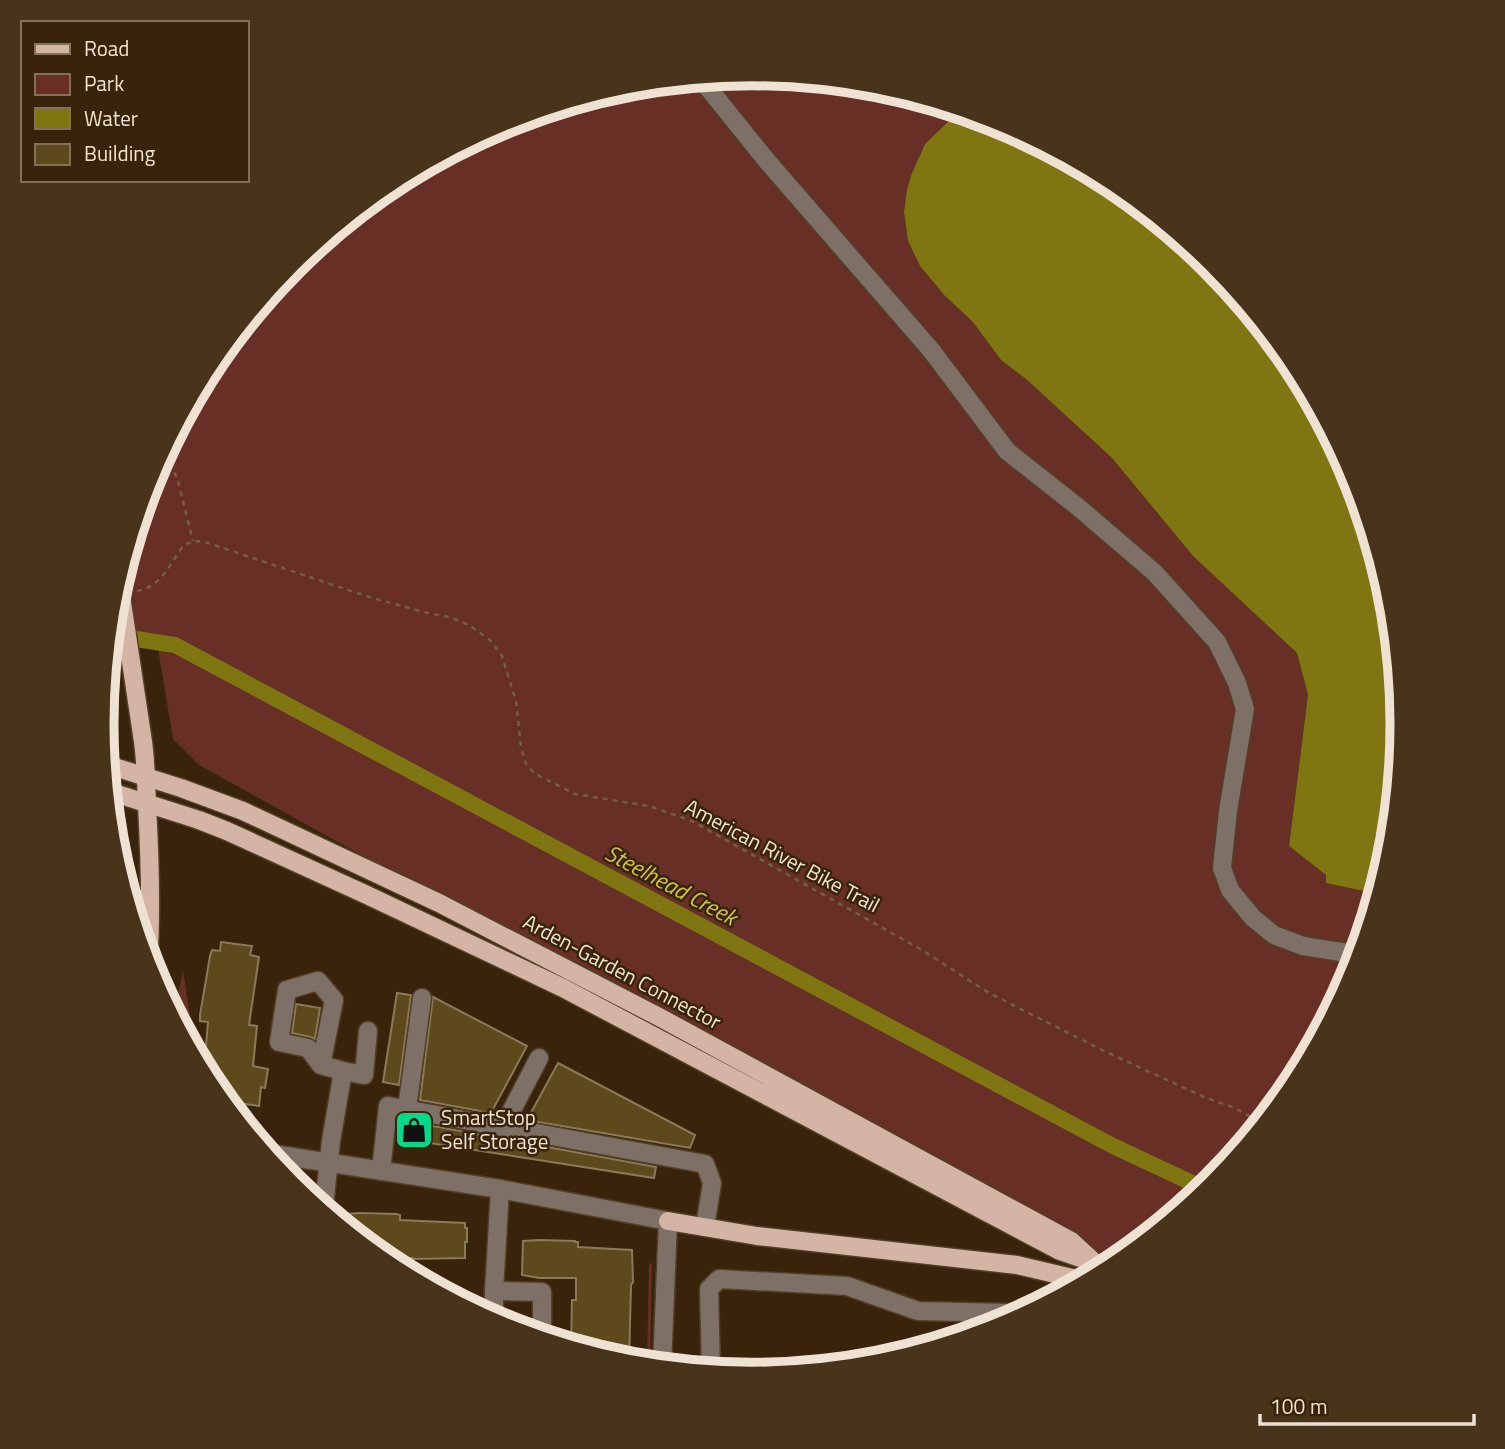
<svg xmlns="http://www.w3.org/2000/svg" width="1505" height="1449" viewBox="0 0 1505 1449" font-family="'Titillium Web',sans-serif">
<style>
.green{fill:#672f26}
.water{fill:#7f7612}
.lines{fill:none;stroke-linecap:round;stroke-linejoin:round}
.canal{stroke:#7f7612;stroke-width:16}
.building{fill:#5d491c;stroke:#897a5a;stroke-width:2}
.minor-casing{stroke:#533f27;stroke-width:21}
.major-casing{stroke:#533f27;stroke-width:21}
.path{stroke:#725f49;stroke-width:2.5;stroke-dasharray:5 5;stroke-linecap:butt}
.minor{stroke:#7e6f67;stroke-width:18}
.major{stroke:#d4b5a5;stroke-width:18}
.major-bridge-casing{stroke:#533f27;stroke-width:21;stroke-linecap:butt}
.major-bridge{stroke:#d4b5a5;stroke-width:18}
.labels{text-anchor:middle;stroke-width:5;stroke-linejoin:round;paint-order:stroke}
.street-label{font-size:21px;fill:#f0e2d3;stroke:#39240b}
.poi-label{font-size:21px;fill:#f0e2d3;stroke:#39240b;text-anchor:start}
.water-label{font-size:23px;font-style:italic;fill:#cec247;stroke:#39240b}
.rim{fill:none;stroke:#f0e2d3;stroke-width:9}
</style>
<rect width="100%" height="100%" fill="#39240b"/>
<g class="green">
<polygon points="753,74 880,86 960,110 925,144 912,173 907,189 904,212 908,241 920,266 945,296 972,321 1001,360 1026,379 1112,458 1193,556 1297,653 1308,695 1289,846 1326,875 1327,883 1378,894 1354,974 1294,1087 1213,1185 1108,1269 199,765 173,739 157,643 110,642 114,597 151,475 211,362 292,264 391,183 504,123 626,86"/>
<polygon points="183,970 196,1057 174,1016"/>
<polygon points="281,1171 288,1177 313,1183 312,1189 298,1190"/>
<polygon points="652,1262 650,1365 647,1365 649,1266"/>
</g>
<polygon class="water" points="960,110 1002,123 1115,183 1213,264 1294,363 1354,476 1391,598 1403,725 1391,852 1378,894 1326,883 1326,875 1289,846 1308,695 1297,653 1193,556 1112,458 1026,379 1001,360 972,321 945,296 920,266 908,241 904,212 907,189 912,173 925,144"/>
<g class="lines">
<polyline class="canal" points="110,635 175,645 1111,1145 1207,1190"/>
</g>
<g class="building">
<polygon points="221,942 252,946 250,955 259,957 249,1025 257,1026 253,1066 268,1069 265,1088 261,1087 259,1106 224,1101 207,1078 208,1069 204,1068 208,1022 200,1021 200,1015 210,956 212,950 220,951"/>
<polygon points="397,993 411,995 399,1085 383,1082"/>
<polygon points="433,997 527,1046 491,1113 420,1100"/>
<polygon points="296,1004 320,1008 315,1039 310,1037 292,1033"/>
<polygon points="558,1063 695,1135 690,1148 527,1120"/>
<polygon points="400,1120 656,1167 654,1178 397,1138"/>
<polygon points="360,1213 396,1214 400,1215 400,1220 465,1223 465,1228 467,1228 467,1242 465,1242 465,1258 413,1259 413,1258 401,1258 401,1255 397,1255 398,1251 372,1251 345,1228 347,1220 345,1214"/>
<polygon points="539,1240 575,1241 575,1242 578,1242 578,1247 632,1250 633,1282 631,1285 629,1363 571,1347 572,1300 576,1300 576,1278 539,1278 522,1275 523,1241"/>
</g>
<g class="lines">
<defs>
<g id="minor">
<polyline points="701,79 767,161 931,350 1007,451 1078,507 1155,573 1217,642 1237,683 1245,709 1228,811 1222,868 1230,890 1253,918 1274,935 1303,946 1360,955"/>
<polyline points="321,1065 334,1000 318,981 287,990 279,1042 308,1048 321,1065 343,1071"/>
<polyline points="407,1109 422,998"/>
<polyline points="503,1127 539,1058"/>
<polyline points="266,1153 500,1189 668,1221 662,1367"/>
<polyline points="381,1171 388,1106 705,1164 712,1183 705,1227"/>
<polyline points="336,1221 324,1206 331,1141 343,1071 364,1075 368,1031"/>
<polyline points="494,1291 542,1292 542,1338"/>
<polyline points="494,1321 494,1291 500,1189"/>
<polyline points="711,1371 709,1289 719,1279 847,1286 918,1311 1011,1313 1017,1318"/>
</g>
<g id="major">
<path d="M142 735C146 758 146 782 147 806 150 859 152 912 148 965"/>
<polyline points="105,764 181,788 243,811 439,903 661,1018 1071,1241 1095,1263"/>
<polyline points="108,791 199,820 227,831 367,895 563,988 1060,1251 1095,1263 1107,1269"/>
<polyline points="668,1221 757,1236 1017,1265 1085,1281"/>
</g>
</defs>
<use href="#minor" class="minor-casing"/>
<use href="#major" class="major-casing"/>
<g class="path">
<polyline points="159,460 170,466 177,477 193,541"/>
<path d="M137 591C162 587 170 563 184 545L193 541 205 542 369 597 428 613 449 617 469 625 490 640 502 656 516 701 521 747 526 764 535 774 575 794 649 806 692 821 922 950 989 993 1102 1050 1204 1097 1235 1108 1263 1124"/>
</g>
<use href="#minor" class="minor"/>
<use href="#major" class="major"/>
<defs>
<polyline id="major-bridge" points="119,582 142,735"/>
</defs>
<use href="#major-bridge" class="major-bridge-casing"/>
<use href="#major-bridge" class="major-bridge"/>
</g>
<defs>
<symbol id="shop-square" viewBox="-11 -11 22 22"><rect x="-9" y="-9" width="18" height="18" rx="4" fill="#04d98b" stroke="#39240b"/><path d="M-5-2.5h2.3a2.7 3.5 0 0 1 5.4 0H5L5.5 6h-11ZM-1.5-2.5h3a1.5 2.3 0 0 0-3 0Z" fill="#111"/></symbol>
</defs>
<g fill-rule="evenodd">
<use href="#shop-square" x="392" y="1108" width="44" height="44"/>
</g>
<g class="labels">
<g class="street-label">
<text transform="translate(782 856) rotate(28)" y="7">American River Bike Trail</text>
<text transform="translate(622 972) rotate(28)" y="7">Arden-Garden Connector</text>
</g>
<g class="poi-label">
<text x="441" y="1125">SmartStop<tspan x="441" dy="24">Self Storage</tspan></text>
</g>
<g class="water-label">
<text transform="translate(671 885) rotate(28)" y="8">Steelhead Creek</text>
</g>
</g>
<path d="M0 0H1505V1449H0ZM114 724a638 638 0 1 1 1276 0a638 638 0 1 1-1276 0Z" fill="#48331b" fill-rule="evenodd"/>
<path class="rim" d="M114 724a638 638 0 1 1 1276 0a638 638 0 1 1-1276 0Z"/>
<rect x="21" y="21" width="228" height="161" fill="#39240b" stroke="#82705b" stroke-width="2"/>
<rect x="35" y="44" width="35" height="10" fill="#d4b5a5" stroke="#82705b" stroke-width="2"/>
<text x="84" y="56" font-size="21" fill="#f0e2d3">Road</text>
<rect x="35" y="74" width="35" height="21" fill="#672f26" stroke="#82705b" stroke-width="2"/>
<text x="84" y="91" font-size="21" fill="#f0e2d3">Park</text>
<rect x="35" y="108" width="35" height="21" fill="#7f7612" stroke="#82705b" stroke-width="2"/>
<text x="84" y="126" font-size="21" fill="#f0e2d3">Water</text>
<rect x="35" y="144" width="35" height="21" fill="#5d491c" stroke="#82705b" stroke-width="2"/>
<text x="84" y="161" font-size="21" fill="#f0e2d3">Building</text>
<path d="M1260 1414v10h214v-10" fill="none" stroke="#f0e2d3" stroke-width="3.5"/>
<text x="1270" y="1414" font-size="21" fill="#f0e2d3" stroke="#39240b" stroke-width="5" paint-order="stroke">100 m</text>
</svg>
